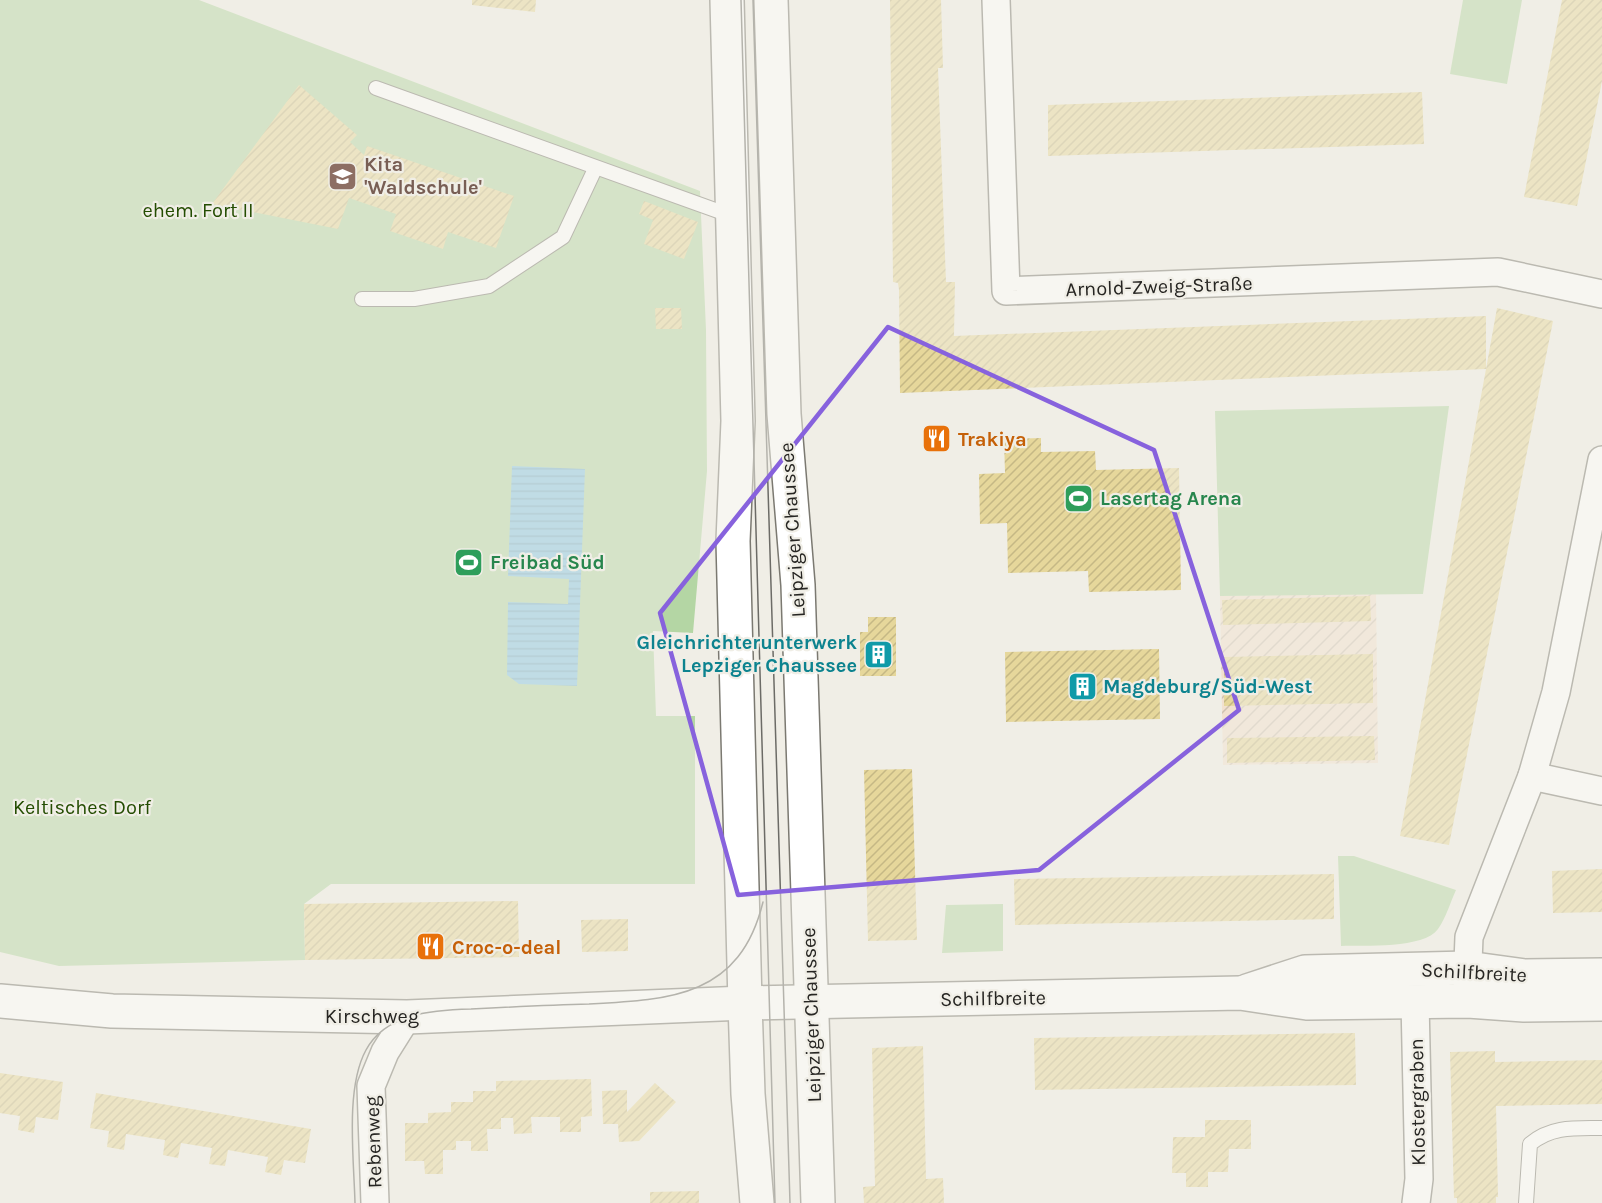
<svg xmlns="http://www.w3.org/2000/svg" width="1602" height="1203" viewBox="0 0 1602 1203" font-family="Karla,sans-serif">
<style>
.industrial{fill:url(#industrial-furrows)}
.green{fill:#b4d6a4}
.water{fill:url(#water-rules)}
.building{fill:url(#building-hatch)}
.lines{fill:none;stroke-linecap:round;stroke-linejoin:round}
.service-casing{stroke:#7b7971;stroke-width:16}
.minor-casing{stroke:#7b7971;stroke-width:30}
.secondary-casing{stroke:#7b7971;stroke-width:36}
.service{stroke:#fff;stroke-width:14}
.minor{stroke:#fff;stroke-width:27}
.secondary{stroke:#fff;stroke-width:33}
.tram{stroke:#6c6b66;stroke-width:1.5}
.marked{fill:none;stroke:#8762dd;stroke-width:4.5;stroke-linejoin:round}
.labels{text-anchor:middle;stroke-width:4.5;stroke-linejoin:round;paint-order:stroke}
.education-label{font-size:20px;font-weight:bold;fill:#785e54;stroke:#f0eee6;text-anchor:start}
.park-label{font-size:20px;fill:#244d02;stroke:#f0eee6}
.street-label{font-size:20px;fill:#262522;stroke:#f0eee6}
.food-label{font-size:20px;font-weight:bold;fill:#c56008;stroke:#f0eee6;text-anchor:start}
.leisure-label{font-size:20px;font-weight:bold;fill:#27864d;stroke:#f0eee6;text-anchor:start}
.culture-label{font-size:20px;font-weight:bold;fill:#0d838f;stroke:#f0eee6;text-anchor:end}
</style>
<defs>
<pattern id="industrial-furrows" width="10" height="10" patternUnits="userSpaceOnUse" patternTransform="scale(1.5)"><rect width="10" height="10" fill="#f2e1cf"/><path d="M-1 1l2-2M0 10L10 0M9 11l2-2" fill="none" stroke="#cfc1b1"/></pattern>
<pattern id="water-rules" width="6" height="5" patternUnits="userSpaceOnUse" patternTransform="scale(1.5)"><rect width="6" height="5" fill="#85c6e5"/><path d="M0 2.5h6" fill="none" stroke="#73aac4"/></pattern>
<pattern id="building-hatch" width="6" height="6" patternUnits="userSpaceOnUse" patternTransform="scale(1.5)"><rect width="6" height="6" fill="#e6d79b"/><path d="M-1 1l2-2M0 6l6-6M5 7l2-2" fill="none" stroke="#c5b885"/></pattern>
</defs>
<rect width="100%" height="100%" fill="#f0eee6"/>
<polygon class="industrial" points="1376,593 1378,763 1223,765 1220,596"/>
<g class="green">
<polygon points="0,0 199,0 700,191 706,330 707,471 693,633 653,631 656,716 695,716 695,884 331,884 304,904 305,960 59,966 0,952"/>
<polygon points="1463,0 1522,0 1507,84 1450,74"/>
<polygon points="1449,406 1423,594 1220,596 1215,411"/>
<path d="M1338 856H1354L1456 890C1450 903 1446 918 1438 929 1424 949 1364 945 1341 946Z"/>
<polygon points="1003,904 1003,951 942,953 946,905"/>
</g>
<polygon class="water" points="512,466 585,469 577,686 519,684 507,675 508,602 568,604 569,579 508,576"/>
<g class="building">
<polygon points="472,0 536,0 535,12 472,5"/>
<polygon points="890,0 941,0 943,68 938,68 946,282 955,282 954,336 1486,316 1486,369 1497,308 1553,321 1449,845 1400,836 1486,369 900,393 899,290 898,283 893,282"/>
<polygon points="1562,0 1602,0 1602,81 1577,206 1524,197"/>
<polygon points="299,85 357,135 350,142 364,155 367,146 514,196 496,248 448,232 443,249 390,231 396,214 349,198 338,229 212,204"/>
<polygon points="1422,92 1424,144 1048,156 1048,105"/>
<polygon points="644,201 698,222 684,259 644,244 653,220 639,214"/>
<polygon points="655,308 681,308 682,329 656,329"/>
<polygon points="1041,438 1041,452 1095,451 1096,470 1179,468 1181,590 1089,592 1088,571 1008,573 1007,523 980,524 979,474 1005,473 1004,439"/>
<polygon points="1370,596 1371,621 1223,625 1222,600"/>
<polygon points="868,617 896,617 896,676 860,676 860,632 868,632"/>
<polygon points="1159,649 1160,719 1006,722 1005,652"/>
<polygon points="1373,654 1373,703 1224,706 1224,657"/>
<polygon points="1374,736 1375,760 1227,763 1227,738"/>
<polygon points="912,769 917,940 868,941 864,770"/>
<polygon points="1602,869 1602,912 1553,913 1552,871"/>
<polygon points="1334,874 1334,919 1015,925 1014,879"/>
<polygon points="518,901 519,957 305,960 304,904"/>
<polygon points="628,919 628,951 582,952 581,920"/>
<polygon points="1355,1033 1356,1085 1035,1090 1034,1038"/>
<polygon points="923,1046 926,1179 943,1178 944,1203 864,1203 863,1187 875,1186 872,1048"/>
<polygon points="1495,1051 1495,1062 1602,1060 1602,1104 1496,1106 1498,1197 1496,1197 1496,1203 1457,1203 1457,1198 1454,1198 1450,1052"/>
<polygon points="0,1073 63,1082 58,1120 36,1117 34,1133 18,1130 20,1116 0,1113"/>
<polygon points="591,1079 592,1116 581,1117 581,1132 560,1132 560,1117 531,1117 532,1133 514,1134 513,1118 501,1118 501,1129 487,1129 488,1151 471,1151 471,1141 456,1141 456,1150 443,1150 443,1174 425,1174 424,1161 405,1161 405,1123 428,1123 428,1113 451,1112 451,1102 473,1102 473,1091 496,1091 496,1081"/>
<polygon points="655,1083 676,1102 639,1141 619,1142 618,1124 603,1124 602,1091 627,1090 627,1112"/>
<polygon points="96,1093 311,1129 305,1163 284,1160 281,1175 265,1172 268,1157 228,1150 225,1166 209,1164 212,1148 181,1143 178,1158 163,1155 165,1140 126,1134 124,1150 107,1147 109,1131 90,1128"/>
<polygon points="1205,1120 1251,1120 1251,1149 1229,1149 1228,1172 1208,1172 1208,1187 1186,1187 1186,1173 1172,1173 1173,1137 1205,1137"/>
<polygon points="699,1191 699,1203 650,1203 650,1192"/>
</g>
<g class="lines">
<defs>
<g id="service">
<polyline points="376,88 718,211 733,210"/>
<polyline points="362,299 414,299 489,286 563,237 595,169"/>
<path d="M1526 1203 1530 1144C1551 1126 1575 1128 1602 1128"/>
</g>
<g id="minor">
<polyline points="996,0 1006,291 1498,272 1602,294"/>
<polyline points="1532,776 1602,791"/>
<polyline points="1467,988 1469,937 1532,776 1556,692 1602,460"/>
<polyline points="1415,1002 1419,1179 1416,1203"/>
<polyline points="375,1203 371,1086 385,1052 407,1017"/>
</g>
<g id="secondary">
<polyline points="727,0 738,421 733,541 745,1003 748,1094 757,1203"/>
<polyline points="771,0 784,414 798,585 818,1203"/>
<polyline points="1247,991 1305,972 1467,968 1524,976 1602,975"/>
<polyline points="0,1001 112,1011 407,1017 745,1003 1240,993 1307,1003 1468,1001 1524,1005 1602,1004"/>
</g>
</defs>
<use href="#service" class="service-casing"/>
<use href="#minor" class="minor-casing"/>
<use href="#secondary" class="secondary-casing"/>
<use href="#service" class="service"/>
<use href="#minor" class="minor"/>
<use href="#secondary" class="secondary"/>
<g class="tram">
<polyline points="741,0 775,1203"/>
<polyline points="753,0 790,1203"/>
<path d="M355 1203C354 1160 345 1088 366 1050 386 1013 433 1010 471 1009 510 1007 550 1005 589 1004 672 1000 740 996 763 902"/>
</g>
</g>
<path d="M0 0H1602V1203H0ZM888 327 1154 450 1239 710 1039 870 738 895 660 613Z" fill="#f0eee6" fill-opacity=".55" fill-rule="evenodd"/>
<path class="marked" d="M888 327 1154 450 1239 710 1039 870 738 895 660 613Z"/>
<defs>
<symbol id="school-square" viewBox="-11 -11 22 22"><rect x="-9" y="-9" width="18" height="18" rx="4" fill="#8d6e63" stroke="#f0eee6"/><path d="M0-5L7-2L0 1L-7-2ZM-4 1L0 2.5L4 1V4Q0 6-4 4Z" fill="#fff"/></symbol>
<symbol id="restaurant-square" viewBox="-11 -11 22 22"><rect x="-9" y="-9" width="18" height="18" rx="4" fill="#e8710a" stroke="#f0eee6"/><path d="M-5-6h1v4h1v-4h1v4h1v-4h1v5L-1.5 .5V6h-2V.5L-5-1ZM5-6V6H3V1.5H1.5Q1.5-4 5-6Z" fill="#fff"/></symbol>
<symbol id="stadium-square" viewBox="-11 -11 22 22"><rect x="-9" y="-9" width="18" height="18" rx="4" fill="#2e9e5b" stroke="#f0eee6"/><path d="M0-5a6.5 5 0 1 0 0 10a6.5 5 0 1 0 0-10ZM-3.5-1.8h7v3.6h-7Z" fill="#fff"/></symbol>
<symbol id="building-square" viewBox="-11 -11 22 22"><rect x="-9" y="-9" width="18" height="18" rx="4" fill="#0f9aa8" stroke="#f0eee6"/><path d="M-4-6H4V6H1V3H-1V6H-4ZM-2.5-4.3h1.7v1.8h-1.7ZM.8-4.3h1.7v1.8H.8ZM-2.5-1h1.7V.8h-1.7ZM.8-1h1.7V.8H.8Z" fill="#fff"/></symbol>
</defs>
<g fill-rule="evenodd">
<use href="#school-square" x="326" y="160" width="33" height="33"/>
<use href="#restaurant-square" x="920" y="422" width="33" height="33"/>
<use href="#stadium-square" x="1062" y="482" width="33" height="33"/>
<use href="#stadium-square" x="452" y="546" width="33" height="33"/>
<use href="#building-square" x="862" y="638" width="33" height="33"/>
<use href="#building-square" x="1066" y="670" width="33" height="33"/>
<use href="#restaurant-square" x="414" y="930" width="33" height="33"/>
</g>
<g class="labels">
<g class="education-label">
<text x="364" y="171">Kita<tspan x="364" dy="23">'Waldschule'</tspan></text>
</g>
<g class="park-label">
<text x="198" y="217">ehem. Fort II</text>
<text x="82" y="814">Keltisches Dorf</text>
</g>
<g class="street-label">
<text transform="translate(1159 286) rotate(-2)" y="7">Arnold-Zweig-Straße</text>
<text transform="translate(792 530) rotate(-94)" y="7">Leipziger Chaussee</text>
<text transform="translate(1474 972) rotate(3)" y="7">Schilfbreite</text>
<text transform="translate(993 998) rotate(-1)" y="7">Schilfbreite</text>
<text transform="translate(811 1015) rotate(-92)" y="7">Leipziger Chaussee</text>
<text x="372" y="1023">Kirschweg</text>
<text transform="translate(1417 1102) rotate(-91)" y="7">Klostergraben</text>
<text transform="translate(373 1142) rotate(-92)" y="7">Rebenweg</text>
</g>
<g class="food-label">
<text x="958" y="446">Trakiya</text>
<text x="452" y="954">Croc-o-deal</text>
</g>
<g class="leisure-label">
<text x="1100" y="505">Lasertag Arena</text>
<text x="490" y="569">Freibad Süd</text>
</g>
<g class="culture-label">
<text x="857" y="649">Gleichrichterunterwerk<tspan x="857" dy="23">Lepziger Chaussee</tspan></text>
<text x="1103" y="693" text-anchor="start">Magdeburg/Süd-West</text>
</g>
</g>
</svg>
